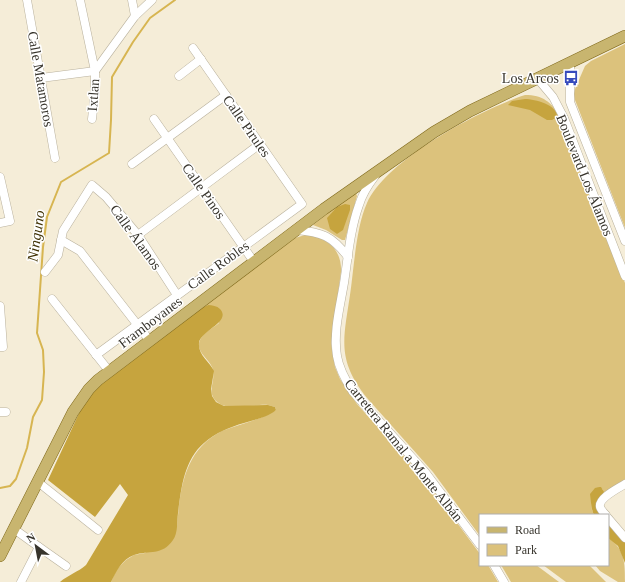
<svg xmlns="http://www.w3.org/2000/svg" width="625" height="582" viewBox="0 0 625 582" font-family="Georgia,serif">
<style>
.green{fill:#dcc27c}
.forest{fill:#c6a43e}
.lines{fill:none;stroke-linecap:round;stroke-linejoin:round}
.stream{stroke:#d7b551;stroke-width:2}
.minor-casing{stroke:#b9b19d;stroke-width:9}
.major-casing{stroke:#7e6719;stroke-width:12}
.minor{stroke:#fff;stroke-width:8}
.major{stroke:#c8b56f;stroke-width:11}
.labels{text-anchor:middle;stroke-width:3;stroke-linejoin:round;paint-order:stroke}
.poi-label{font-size:14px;fill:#37342c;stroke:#fff;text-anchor:end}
.street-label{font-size:14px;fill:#37342c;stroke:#fff}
.water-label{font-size:15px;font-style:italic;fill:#423407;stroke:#fff}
</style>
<rect width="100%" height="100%" fill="#f5edd8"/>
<g class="green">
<polygon points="625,44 625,228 575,100 574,94 575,89 585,66 591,61"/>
<path d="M525 95C543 95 551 102 561 117L625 283V481L602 495 603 490 599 487 591 498 592 510 594 515H480V536L433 472 367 398C337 360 343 341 350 295 354 268 356 227 367 203 387 159 480 110 525 95Z"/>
<polygon points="356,193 357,196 345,240 342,240 326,230 313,225 333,209"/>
<path d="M305 235C327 237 342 249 341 272L331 343 335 367 340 379 357 404 427 482 480 554V565H488L498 582H111L117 569 126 560 134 555 145 553 177 527C180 489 184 450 222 431 234 426 247 423 260 418 265 416 271 412 276 410L275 407 268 405C257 404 231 409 222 405 202 395 218 381 212 367 208 358 195 351 200 340 203 333 213 328 219 323L208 305 199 309 287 244 295 238Z"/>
<path d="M608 538C625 549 625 563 625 582H618L600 571 595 565H608Z"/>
<polygon points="501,565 536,565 559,582 511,582"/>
<polygon points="543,565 589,565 606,582 566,582"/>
</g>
<g class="forest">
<path d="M525 99C535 99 558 105 557 117L552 120H547L530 110 508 105 512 101Z"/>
<polygon points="345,204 350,205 350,210 343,230 337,234 330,229 327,218 337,207"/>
<path d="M208 305C212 305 217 306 220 309 232 322 200 331 199 343 198 355 209 361 214 371L211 389 212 396 216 402 224 406 268 405 275 407 276 410C267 418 255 419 244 423 230 427 215 433 204 443 184 460 181 489 178 513 177 521 178 533 173 540 162 556 149 550 134 555 122 559 116 572 111 582H60C68 575 78 572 86 565L128 495 120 484 95 517 48 480 81 409 101 382 199 309Z"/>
<path d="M599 487H601L604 492 597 503 603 515H594C591 509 591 501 590 494L595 488Z"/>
<polygon points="608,522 625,542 625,563 618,546 608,538"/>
</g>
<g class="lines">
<polyline class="stream" points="0,488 10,486 16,479 27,448 33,417 42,400 44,372 43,350 37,333 43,247 47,217 61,182 109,153 111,120 112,77 133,42 150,18 175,0"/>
<defs>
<g id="minor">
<polyline points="27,0 55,158"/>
<polyline points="80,0 95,71 95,92 92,119"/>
<polyline points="132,0 135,16"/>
<polyline points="570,62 570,102 625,241"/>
<polyline points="95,71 135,16 152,0"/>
<polyline points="179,76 201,59"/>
<polyline points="41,78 95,71"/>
<polyline points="537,78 553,97 564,118 625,276"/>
<polyline points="154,119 254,262"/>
<polyline points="132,164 226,95"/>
<path d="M375 176C368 185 362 195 359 205 350 230 348 257 344 283 340 307 333 332 337 356 339 369 346 381 353 392L425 472 480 545"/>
<polyline points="0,177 10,221 0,223"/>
<path d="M296 230C322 232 332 236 348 257"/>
<polyline points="138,235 260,144"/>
<polyline points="61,240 80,251 150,341"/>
<polyline points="45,272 58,255 63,231 92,185 106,197 138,235 177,295"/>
<polyline points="52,299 109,371"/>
<polyline points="0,306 3,347 0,347"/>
<polyline points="96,355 302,204 193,48"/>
<polyline points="0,412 6,412"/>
<polyline points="38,482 98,530"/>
<path d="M606 515C604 513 601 510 600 507 598 498 619 488 625 484"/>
<polyline points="608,518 625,538"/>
<polyline points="14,529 39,547 21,582"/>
<polyline points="39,547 66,566"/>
<polyline points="494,565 504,582"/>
</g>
<polyline id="major" points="0,556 73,412 89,389 98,380 324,209 434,132 470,111 625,36"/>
</defs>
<use href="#minor" class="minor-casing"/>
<use href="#major" class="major-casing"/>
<use href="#minor" class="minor"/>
<use href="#major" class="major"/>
</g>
<defs>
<symbol id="bus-bare" viewBox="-9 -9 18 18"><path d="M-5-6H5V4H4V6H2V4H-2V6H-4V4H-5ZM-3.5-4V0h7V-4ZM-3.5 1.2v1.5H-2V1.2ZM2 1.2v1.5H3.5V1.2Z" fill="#364abc" stroke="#fff" stroke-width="2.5" paint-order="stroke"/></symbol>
</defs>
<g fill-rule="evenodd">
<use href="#bus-bare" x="560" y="67" width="22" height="22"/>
</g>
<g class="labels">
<g class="poi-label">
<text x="559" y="83">Los Arcos</text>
</g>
<g class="street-label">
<text transform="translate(41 79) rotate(80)" y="5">Calle Matamoros</text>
<text transform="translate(93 95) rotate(-86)" y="5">Ixtlan</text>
<text transform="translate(247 126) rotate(55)" y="5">Calle Pirules</text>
<text transform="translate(585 175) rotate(68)" y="5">Boulevard Los Álamos</text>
<text transform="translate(204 191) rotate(55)" y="5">Calle Pinos</text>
<text transform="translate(136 237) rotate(54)" y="5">Calle Álamos</text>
<text transform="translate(218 265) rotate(-36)" y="5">Calle Robles</text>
<text transform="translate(150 322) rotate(-37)" y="5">Framboyanes</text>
<text transform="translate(404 450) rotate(51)" y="5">Carretera Ramal a Monte Albán</text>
</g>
<g class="water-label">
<text transform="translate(36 236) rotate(-82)" y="5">Ninguno</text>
</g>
</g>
<rect x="479" y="514" width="130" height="52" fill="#ffffff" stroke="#afaeab"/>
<rect x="487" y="527" width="20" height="6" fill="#c8b56f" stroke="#afaeab"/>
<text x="515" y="534" font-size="12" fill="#37342c">Road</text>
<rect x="487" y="544" width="20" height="12" fill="#dcc27c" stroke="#afaeab"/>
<text x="515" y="554" font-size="12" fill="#37342c">Park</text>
<g transform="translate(36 546) rotate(328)" stroke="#ffffff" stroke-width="3" paint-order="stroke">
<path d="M0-3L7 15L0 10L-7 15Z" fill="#37342c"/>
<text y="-6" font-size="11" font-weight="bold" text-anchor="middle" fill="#37342c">N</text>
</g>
</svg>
